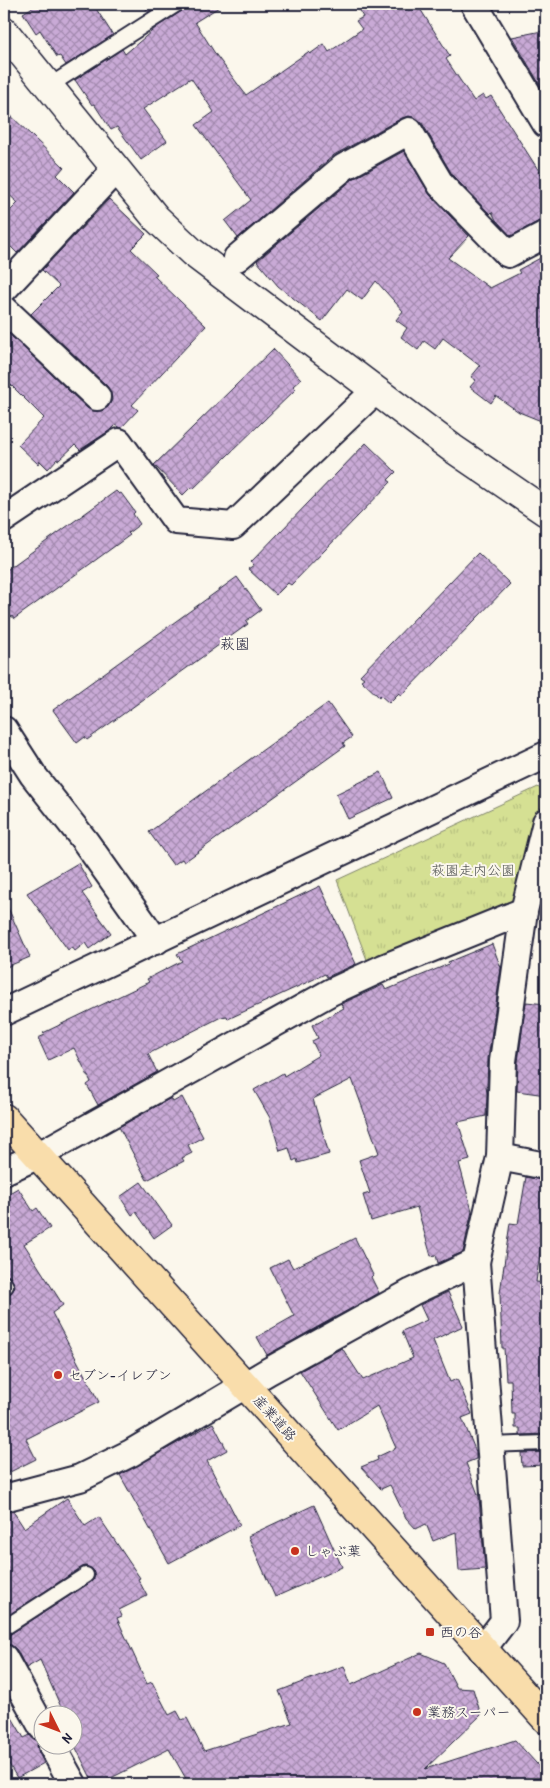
<svg xmlns="http://www.w3.org/2000/svg" width="550" height="1788" viewBox="0 0 550 1788" font-family="'Patrick Hand','Klee One',sans-serif">
<style>
.park{fill:url(#park-tufts);stroke:#7c8167}
.building{fill:url(#building-cross-hatch);stroke:#22223b}
.lines{fill:none;stroke-linecap:round;stroke-linejoin:round}
.lane-casing{stroke:#22223b;stroke-width:18}
.street-casing{stroke:#22223b;stroke-width:30}
.secondary-casing{stroke:#22223b;stroke-width:31}
.primary-casing{stroke:#22223b;stroke-width:31}
.lane{stroke:#fbf7ec;stroke-width:14}
.street{stroke:#fbf7ec;stroke-width:26}
.secondary{stroke:#fbf7ec;stroke-width:28}
.primary{stroke:#f9ddab;stroke-width:28}
.poi-dot{fill:#c8321e;stroke:#fbf7ec;stroke-width:2}
.labels{text-anchor:middle;stroke-width:4;stroke-linejoin:round;paint-order:stroke}
.park-label{font-size:14px;fill:#4f5251;stroke:#fbf7ec}
.poi-label{font-size:14px;fill:#22223b;stroke:#fbf7ec;text-anchor:start}
.street-label{font-size:14px;fill:#22223b;stroke:#fbf7ec}
.neighbourhood-label{font-size:15px;fill:#22223b;stroke:#fbf7ec}
</style>
<defs>
<pattern id="park-tufts" width="24" height="20" patternUnits="userSpaceOnUse" patternTransform="scale(1.25)"><rect width="24" height="20" fill="#d5e093"/><path d="M3 7l-1-3M5 7V3M7 7l1-3M15 17l-1-3M17 17v-4M19 17l1-3" fill="none" stroke="#b7c080"/></pattern>
<pattern id="building-cross-hatch" width="8" height="8" patternUnits="userSpaceOnUse" patternTransform="scale(1.25)"><rect width="8" height="8" fill="#c9aad6"/><path d="M0 0l8 8M0 8l8-8" fill="none" stroke="#a38aaf"/></pattern>
</defs>
<rect width="100%" height="100%" fill="#fbf7ec"/>
<filter id="ink" filterUnits="userSpaceOnUse"><feTurbulence type="fractalNoise" baseFrequency=".02" numOctaves="2"/><feDisplacementMap in="SourceGraphic" scale="10" xChannelSelector="R" yChannelSelector="G"/><feConvolveMatrix kernelMatrix="1 2 1 2 8 2 1 2 1" color-interpolation-filters="sRGB"/></filter>
<g filter="url(#ink)">
<polygon class="park" points="538,787 545,794 519,893 505,910 369,965 337,880"/>
<g class="building">
<polygon points="38,4 93,4 113,35 66,65 60,56 57,57 40,30 36,33 23,13"/>
<polygon points="143,4 161,4 148,12"/>
<polygon points="186,4 224,4 195,22 216,55 246,95 308,52 310,54 324,44 329,52 362,29 356,21 363,17 355,4 417,4 450,56 446,59 474,101 483,95 486,99 491,96 546,182 546,219 539,221 511,236 496,220 492,212 490,214 453,176 422,123 416,118 409,116 402,118 334,155 238,238 225,221 251,200 196,125 214,112 191,78 143,109 167,141 141,160 117,127 111,130 94,104 92,105 75,80 122,49 125,54 158,26 182,11"/>
<polygon points="542,31 543,37 546,37 546,95 512,37"/>
<polygon points="4,109 64,167 57,175 74,192 17,253 4,240 4,217 18,203 4,190"/>
<polygon points="404,151 430,195 469,236 448,258 490,288 520,273 518,270 546,255 546,423 519,412 496,396 491,403 470,387 476,380 471,377 480,366 443,338 435,349 424,341 418,350 401,337 407,328 396,320 403,311 376,281 362,300 347,289 322,321 278,286 257,261 353,179"/>
<polygon points="109,199 146,234 131,249 157,274 154,276 206,326 132,405 138,410 121,428 116,425 112,429 80,450 75,445 59,460 57,459 48,469 40,461 38,464 18,445 44,418 4,378 4,329 87,408 93,411 101,411 108,407 112,400 111,393 107,386 31,314 59,286 42,270"/>
<polygon points="273,349 301,379 293,386 296,389 193,489 191,487 183,495 154,465"/>
<polygon points="366,443 396,472 388,480 391,482 291,585 288,583 276,595 248,569 254,565 251,562"/>
<polygon points="116,491 119,494 121,493 135,512 133,514 140,524 128,533 130,535 86,567 14,619 12,616 4,622 4,572"/>
<polygon points="478,553 510,584 402,695 399,693 389,703 380,695 379,697 361,680 364,678 360,675"/>
<polygon points="237,577 261,610 246,621 248,624 87,740 85,737 77,743 53,710"/>
<polygon points="328,703 352,737 343,743 345,746 184,862 182,859 173,865 149,832"/>
<polygon points="381,772 393,798 348,819 336,794"/>
<polygon points="78,863 92,887 82,893 111,933 89,949 85,943 75,951 72,947 68,950 27,893"/>
<polygon points="320,886 356,964 327,977 325,974 228,1019 227,1016 221,1017 148,1054 157,1072 98,1105 87,1085 91,1082 74,1048 48,1060 38,1038 45,1035 43,1033 149,982 147,979 182,961 177,954"/>
<polygon points="4,899 30,957 4,968"/>
<polygon points="492,944 501,968 488,1059 487,1087 486,1086 487,1094 486,1116 458,1122 470,1160 459,1163 472,1211 463,1252 438,1263 436,1255 431,1256 417,1207 371,1221 363,1195 370,1193 359,1160 379,1153 352,1079 313,1099 329,1154 298,1163 297,1159 293,1161 289,1148 280,1151 270,1118 254,1090 283,1073 284,1076 319,1055 312,1041 318,1038 312,1025 344,1008 341,1004 383,985 386,990 449,964 448,962"/>
<polygon points="526,1002 546,1004 546,1095 517,1091 518,1062"/>
<polygon points="182,1097 203,1137 188,1145 192,1153 182,1158 184,1161 147,1180 119,1127 171,1098 173,1102"/>
<polygon points="526,1177 546,1181 546,1225 544,1224 536,1282 546,1283 546,1309 544,1309 546,1434 520,1435 520,1428 515,1428 515,1414 512,1414 511,1380 506,1380 504,1348 502,1348 500,1293 510,1223 518,1224"/>
<polygon points="141,1182 172,1225 154,1238 136,1212 132,1215 120,1197"/>
<polygon points="18,1188 33,1211 37,1208 50,1228 24,1244 63,1305 52,1313 99,1402 26,1439 36,1459 4,1475 4,1294 11,1293 15,1286 11,1278 4,1274 4,1196"/>
<polygon points="355,1238 373,1275 371,1277 379,1293 267,1355 257,1337 294,1316 270,1268 288,1259 293,1268"/>
<polygon points="448,1292 463,1326 433,1340 450,1382 457,1379 472,1414 462,1418 476,1452 476,1459 466,1463 479,1497 485,1569 459,1571 456,1532 433,1541 426,1524 416,1529 406,1518 391,1487 390,1485 381,1489 361,1467 378,1460 377,1457 396,1448 377,1406 338,1430 300,1371 342,1348 363,1380 413,1358 402,1331 427,1320 420,1305"/>
<polygon points="213,1423 227,1450 207,1461 240,1525 169,1563 120,1475"/>
<polygon points="546,1452 546,1465 522,1466 521,1453"/>
<polygon points="67,1498 85,1526 99,1517 140,1578 138,1579 147,1596 119,1610 122,1616 117,1618 147,1684 152,1682 169,1715 177,1711 182,1720 187,1718 204,1751 292,1723 279,1691 344,1666 351,1685 421,1653 444,1663 457,1688 473,1689 481,1715 425,1769 515,1740 546,1774 546,1784 189,1784 169,1749 99,1784 94,1784 75,1746 71,1749 69,1746 72,1746 72,1716 65,1716 40,1660 26,1668 17,1650 11,1645 4,1643 4,1637 9,1635 91,1582 94,1579 93,1570 86,1566 82,1567 4,1618 4,1586 7,1584 4,1580 4,1513 13,1511 24,1528"/>
<polygon points="314,1505 342,1567 275,1597 248,1536"/>
<polygon points="4,1704 24,1738 30,1735 38,1741 37,1746 39,1753 44,1763 17,1778 4,1755"/>
</g>
<g class="lines">
<defs>
<g id="lane">
<polyline points="49,86 177,4"/>
<polyline points="4,1283 6,1286"/>
<polyline points="491,1445 546,1443"/>
<polyline points="4,1628 86,1575"/>
</g>
<g id="street">
<polyline points="474,4 546,124"/>
<polyline points="237,258 344,167 409,131 441,185 508,254 546,234"/>
<polyline points="4,289 116,169"/>
<polyline points="4,309 97,397"/>
<polyline points="4,519 119,442 176,521 233,526 375,391"/>
<polyline points="4,730 33,775 85,841 156,941"/>
<polyline points="4,1012 546,755"/>
<polyline points="500,1157 546,1166"/>
<polyline points="4,1171 37,1156 331,992 383,968 524,911"/>
<polyline points="476,1262 504,1621 482,1650"/>
<polyline points="4,1498 80,1478 131,1453 269,1371 412,1292 476,1262 500,1157 503,1061 524,911 546,822"/>
<polyline points="4,1658 42,1727"/>
<polyline points="52,1746 73,1784"/>
</g>
<polyline id="secondary" points="4,31 156,218 192,252 452,448 546,512"/>
<polyline id="primary" points="4,1118 546,1719"/>
</defs>
<use href="#lane" class="lane-casing"/>
<use href="#street" class="street-casing"/>
<use href="#secondary" class="secondary-casing"/>
<use href="#primary" class="primary-casing"/>
<use href="#lane" class="lane"/>
<use href="#street" class="street"/>
<use href="#secondary" class="secondary"/>
<use href="#primary" class="primary"/>
</g>
</g>
<g class="poi-dot">
<circle cx="58" cy="1375" r="5"/>
<circle cx="295" cy="1551" r="5"/>
<rect x="425" y="1627" width="10" height="10" rx="2.5"/>
<circle cx="417" cy="1712" r="5"/>
</g>
<g class="labels">
<g class="park-label">
<text x="473" y="875">萩園走内公園</text>
</g>
<g class="poi-label">
<text x="68" y="1380">セブン-イレブン</text>
<text x="305" y="1556">しゃぶ葉</text>
<text x="440" y="1637">西の谷</text>
<text x="427" y="1717">業務スーパー</text>
</g>
<g class="street-label">
<text transform="translate(275 1418) rotate(48)" y="5">産業道路</text>
</g>
<g class="neighbourhood-label">
<text x="235" y="649">萩園</text>
</g>
</g>
<rect width="550" height="1788" fill="none" stroke="#fbf7ec" stroke-width="20"/>
<rect x="10" y="10" width="530" height="1768" fill="none" stroke="#22223b" stroke-width="2" filter="url(#ink)"/>
<g transform="translate(58 1730) rotate(132)"><circle r="24" fill="#fbf7ec" stroke="#a4a2a5"/>
<path d="M0-4L9 19L0 12L-9 19Z" fill="#c8321e"/>
<text y="-8" font-size="14" font-weight="bold" text-anchor="middle" fill="#22223b">N</text>
</g>
</svg>
